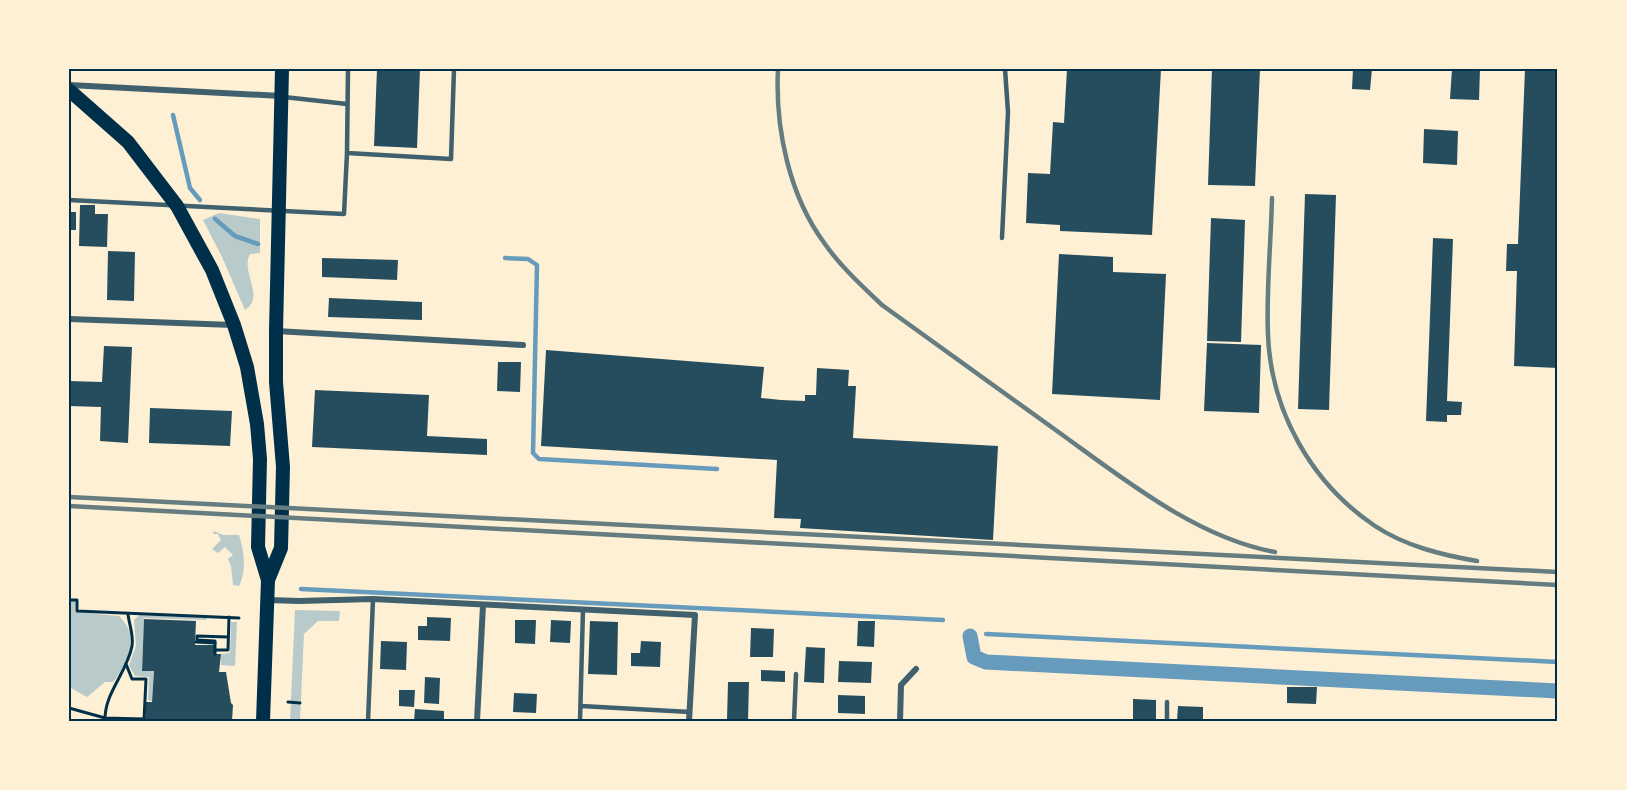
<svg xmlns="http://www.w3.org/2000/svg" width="1627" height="790" viewBox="0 0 1627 790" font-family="'IBM Plex Sans',sans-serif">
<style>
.green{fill:#b9caca}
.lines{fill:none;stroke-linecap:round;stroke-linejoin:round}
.stream{stroke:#669bbc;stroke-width:4.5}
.canal{stroke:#669bbc;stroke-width:15}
.building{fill:#264d5e}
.path{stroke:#003049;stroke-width:3}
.service{stroke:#3f606c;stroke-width:4.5}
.minor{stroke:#3f606c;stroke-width:6}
.primary{stroke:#003049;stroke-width:14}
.rail{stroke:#657d81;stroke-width:4.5}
.neatline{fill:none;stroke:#003049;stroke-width:2}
</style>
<rect width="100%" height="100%" fill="#fdf0d5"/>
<g class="green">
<path d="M219 213 260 219V253L250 254C240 273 266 296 245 310L222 257 203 220Z"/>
<path d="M214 531 223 535H239C244 551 247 571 239 586L233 585 231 566 228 559 233 555 225 547 218 553 212 549 221 540 218 534H213Z"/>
<path d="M69 601H75V612L119 616C122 619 125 623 128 628 136 645 124 669 113 682H105L87 697 69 687Z"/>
<polygon points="295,610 340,611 339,621 318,621 304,634 300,721 290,721"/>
<polygon points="139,615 206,618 207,620 144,618 142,671 154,671 152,701 148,700 149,677 135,676 129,665 136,646 134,620"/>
<polygon points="231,622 237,622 235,666 221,665 221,654 230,653"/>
</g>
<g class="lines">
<g class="stream">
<polyline points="173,115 190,188 200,200"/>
<polyline points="215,219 235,236 258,244"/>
<polyline points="505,258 528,259 537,265 533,453 539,459 717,469"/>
<polyline points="301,589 943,620"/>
<polyline points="986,634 1558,662"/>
</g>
<polyline class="canal" points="970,636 974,657 986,662 1558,691"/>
</g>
<g class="building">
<polygon points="377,69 420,69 417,148 374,146"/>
<polygon points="1067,69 1161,69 1152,235 1060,231 1060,225 1026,223 1028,173 1050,174 1053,122 1064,123"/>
<polygon points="1212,69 1260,69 1255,186 1208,185"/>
<polygon points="1353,69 1372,69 1370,90 1352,89"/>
<polygon points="1452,69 1480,69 1479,100 1450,99"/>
<polygon points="1525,69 1558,69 1558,160 1556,185 1558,186 1558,368 1514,366 1517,271 1506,271 1507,244 1518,244"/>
<polygon points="1424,129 1458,131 1457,165 1423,163"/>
<polygon points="1305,194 1336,195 1329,410 1298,409"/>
<polygon points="80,205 95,205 95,214 108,214 107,247 79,246"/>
<rect x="69" y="212" width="7" height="18"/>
<polygon points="1211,218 1245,220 1241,342 1207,341"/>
<polygon points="1433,238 1453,239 1447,401 1462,402 1461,415 1447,415 1447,422 1426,421"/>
<polygon points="108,251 135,252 134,301 107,300"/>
<polygon points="1059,254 1113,257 1113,272 1166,274 1160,400 1052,394"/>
<polygon points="322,258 398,260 397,280 322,277"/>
<polygon points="329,298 422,302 422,320 328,317"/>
<polygon points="1207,343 1261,345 1259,413 1204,411"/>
<polygon points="104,346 132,347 128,443 100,441 101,407 69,406 69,381 102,382"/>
<polygon points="546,350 764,367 761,398 781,400 805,401 805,395 816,395 817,368 849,370 848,386 856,386 853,438 998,446 993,540 800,528 801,519 774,518 777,460 541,446"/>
<polygon points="498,362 521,362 520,392 497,391"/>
<polygon points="315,390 429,395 427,436 487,439 487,455 312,447"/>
<polygon points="150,408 232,411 230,446 149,443"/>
<polygon points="427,617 451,618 450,641 418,640 418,626 427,626"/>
<polygon points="144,619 196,621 195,645 214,645 214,654 221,654 219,672 226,672 231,703 233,705 232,721 145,721 146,702 152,702 154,671 142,671"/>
<polygon points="515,620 536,620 535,644 515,643"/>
<polygon points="551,620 571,621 570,643 550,642"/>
<polygon points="590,621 618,622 617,675 588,674"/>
<polygon points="858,621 875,621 874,647 857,646"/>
<polygon points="751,628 774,629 773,657 750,657"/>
<polygon points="381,641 407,642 406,670 380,669"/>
<polygon points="641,641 661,642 660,667 631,666 631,653 640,653"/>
<polygon points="806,647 825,648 824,683 804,682"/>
<polygon points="839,661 872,662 871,683 838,682"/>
<polygon points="761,670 785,671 785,682 761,681"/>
<polygon points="425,677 440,678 439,704 424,703"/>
<polygon points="728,682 749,682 748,721 727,720"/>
<polygon points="1287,687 1317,687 1316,704 1287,703"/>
<polygon points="399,690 415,690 414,707 399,706"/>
<polygon points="514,693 537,694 536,713 513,712"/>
<polygon points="838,695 865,696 865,714 838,713"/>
<polygon points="1133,699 1156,700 1156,721 1133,721"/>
<polygon points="1178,706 1203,707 1203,721 1177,721"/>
<polygon points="415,709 444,711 444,721 414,721"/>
</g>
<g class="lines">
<g class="path">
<polyline points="69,600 77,600 77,611 239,618"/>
<polyline points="196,642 215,643 215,650"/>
<polyline points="215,643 215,641 197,640 197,636 228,637"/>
<polyline points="215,654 215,650 228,650 229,617"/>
<polyline points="126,664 132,679 146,679 144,720"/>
<polyline points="288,702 300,703"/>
<polyline points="69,708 105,718 144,719"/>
<path d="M105 721C104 693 127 673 132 646 134 636 129 624 128 614"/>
</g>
<g class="service">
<polyline points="348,69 347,153 451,159 454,69"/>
<polyline points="284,97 347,104"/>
<polyline points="69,200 344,214 347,153"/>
<polyline points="1002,238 1008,112 1005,69"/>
<polyline points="581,706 690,712"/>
<polyline points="368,721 373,599"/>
<polyline points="580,721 583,609"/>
<polyline points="794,721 796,674"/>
<polyline points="1167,721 1167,702"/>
</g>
<g class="minor">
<polyline points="69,85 281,96"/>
<polyline points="69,319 233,325"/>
<polyline points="276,331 523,345"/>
<polyline points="268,600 299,601 373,599 695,615 689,721"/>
<polyline points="477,721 483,605"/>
<polyline points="900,721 901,685 916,669"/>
</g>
<g class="primary">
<polyline points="69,90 128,142 177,206 212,270 234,325 247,367 257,424 260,459 258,547 268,580"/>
<polyline points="263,721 268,580 281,548 283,467 276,382 276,331 282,69"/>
</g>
<g class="rail">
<path d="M778 69C775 128 789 196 825 244 841 267 862 286 882 305 940 347 998 389 1057 431 1121 477 1196 538 1275 552"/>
<path d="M1272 198C1271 243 1266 291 1268 335 1271 411 1311 483 1375 526 1405 546 1442 555 1477 561"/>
<polyline points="69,497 1558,572"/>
<polyline points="69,506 1558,585"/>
</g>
</g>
<rect width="1627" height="790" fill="none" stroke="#fdf0d5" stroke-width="141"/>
<rect x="70" y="70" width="1486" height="650" class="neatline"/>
</svg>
